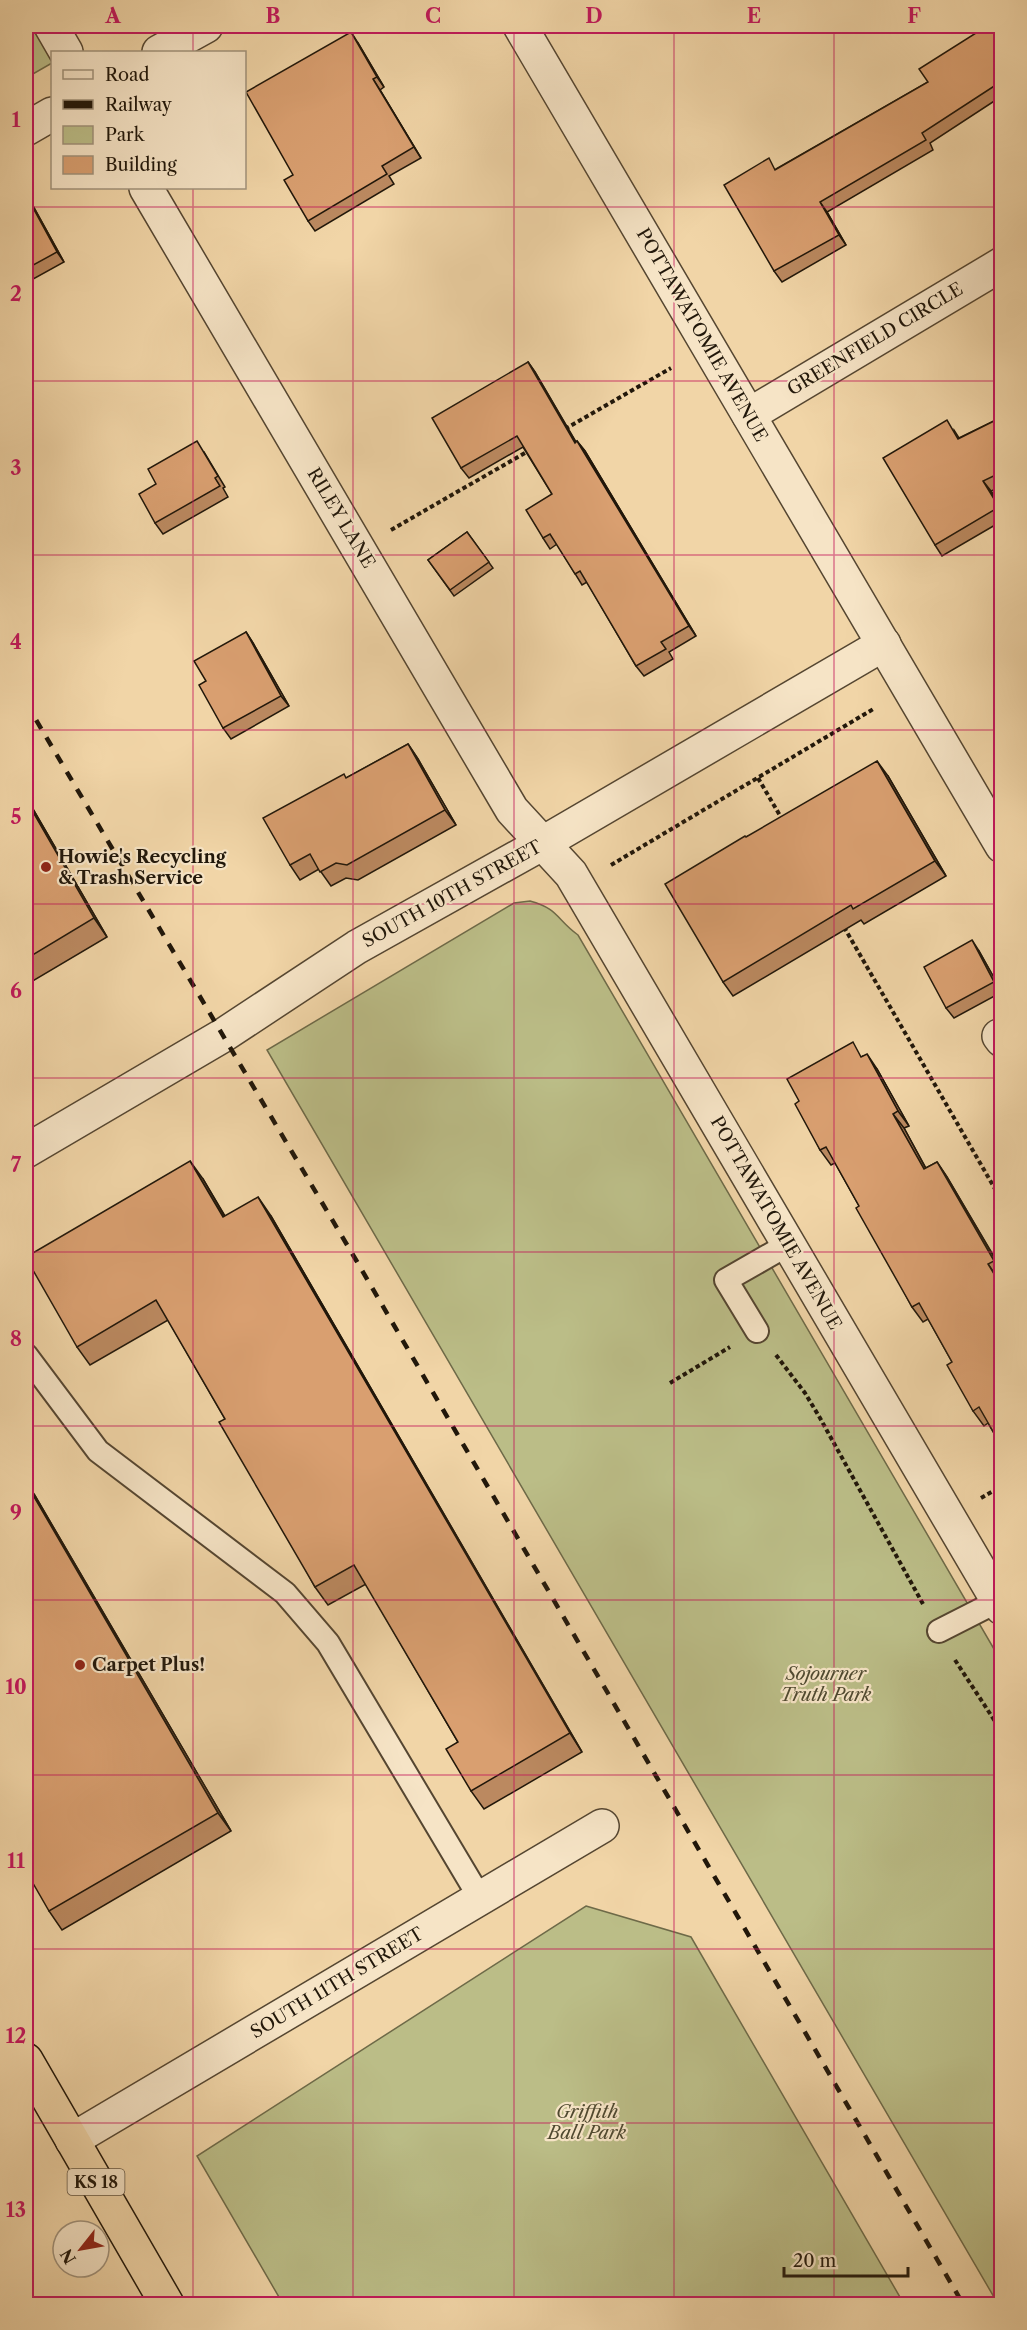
<svg xmlns="http://www.w3.org/2000/svg" width="1027" height="2330" viewBox="0 0 1027 2330" font-family="'Libre Caslon Text',serif">
<style>
.green{fill:#bbbd87;stroke:#6e6a48;stroke-width:1.5}
.lines{fill:none;stroke-linecap:round;stroke-linejoin:round}
.service-casing{stroke:#554631;stroke-width:26}
.minor-casing{stroke:#554631;stroke-width:36}
.trunk-casing{stroke:#21170a;stroke-width:36}
.path{stroke:#21170a;stroke-width:4;stroke-dasharray:4.5 3;stroke-linecap:butt}
.service{stroke:#f6e4c6;stroke-width:22}
.minor{stroke:#f6e4c6;stroke-width:33}
.trunk{stroke:#f1d5a7;stroke-width:33}
.rail{stroke:#21170a;stroke-width:4.5;stroke-dasharray:10 10;stroke-linecap:butt}
.wall{fill:#bb8960;stroke:#21170a;stroke-width:1.5}
.shaded-wall{fill:#986f4e;stroke:#21170a;stroke-width:1.5}
.building{fill:#d99f70;stroke:#21170a;stroke-width:1.5}
.grid{fill:none;stroke:#c2185b;stroke-width:1.5;stroke-opacity:0.55}
.poi-dot{fill:#8f2418;stroke:#f6e4c6;stroke-width:2}
.labels{text-anchor:middle;stroke-width:4.5;stroke-linejoin:round;paint-order:stroke}
.shield{fill:#f6e4c6;stroke:#615442;stroke-width:1.5}
.shield-label{font-size:16px;font-weight:bold;fill:#21170a}
.street-label{font-size:18px;fill:#21170a;stroke:#f6e4c6}
.poi-label{font-size:18px;font-weight:bold;fill:#21170a;stroke:#f6e4c6;text-anchor:start}
.park-label{font-size:18px;font-style:italic;fill:#4f4930;stroke:#f6e4c6}
.neatline{fill:none;stroke:#c2185b;stroke-width:2}
.grid-label{font-size:20px;text-anchor:middle;font-weight:bold;fill:#c2185b}
</style>
<rect width="100%" height="100%" fill="#f1d5a7"/>
<filter id="stains"><feTurbulence type="fractalNoise" baseFrequency=".00333" numOctaves="4"/><feColorMatrix values="0 0 0 0 .2 0 0 0 0 .09 0 0 0 0 .02 0 0 0 .5 -.17"/></filter>
<radialGradient id="worn" r=".72"><stop offset=".6" stop-color="#630" stop-opacity="0"/><stop offset="1" stop-color="#630" stop-opacity=".3"/></radialGradient>
<g class="green">
<polygon points="26,26 34,26 52,57 52,63 26,78"/>
<path d="M530 901C559 909 556 919 578 935L1001 1661V2304H998L267 1050 514 903Z"/>
<polygon points="586,1906 691,1937 904,2304 283,2304 197,2156"/>
</g>
<g class="lines">
<defs>
<g id="service">
<polyline points="757,1331 726,1280 789,1244"/>
<polyline points="26,1355 98,1451 285,1593 328,1643 480,1898"/>
<polyline points="939,1631 998,1601"/>
</g>
<g id="minor">
<polyline points="51,26 66,52"/>
<polyline points="520,26 1002,846"/>
<polyline points="159,52 206,26"/>
<polyline points="26,129 52,114"/>
<polyline points="146,188 512,810 571,874 1002,1608"/>
<polyline points="749,415 1002,264"/>
<polyline points="1002,1035 999,1036 1002,1040"/>
<polyline points="26,1151 222,1036 357,947 543,843 884,644"/>
<polyline points="72,2140 602,1826"/>
</g>
<polyline id="trunk" points="26,2060 167,2304"/>
</defs>
<use href="#service" class="service-casing"/>
<use href="#minor" class="minor-casing"/>
<use href="#trunk" class="trunk-casing"/>
<g class="path">
<polyline points="565,429 671,368"/>
<polyline points="391,530 530,450"/>
<polyline points="758,778 782,819"/>
<polyline points="611,865 875,708"/>
<polyline points="844,927 1002,1201"/>
<polyline points="776,1355 805,1393 820,1418 923,1604"/>
<polyline points="670,1383 730,1347"/>
<polyline points="981,1498 1002,1486"/>
<polyline points="955,1660 1002,1732"/>
</g>
<use href="#service" class="service"/>
<use href="#minor" class="minor"/>
<use href="#trunk" class="trunk"/>
<polyline class="rail" points="26,703 356,1260 963,2304"/>
</g>
<g class="wall">
<polygon points="1002,26 1002,96 930,143 933,150 827,212 846,245 782,282 774,271 776,169 928,82"/>
<polygon points="358,43 384,87 380,90 421,158 389,176 394,184 315,231 308,221 293,175"/>
<polygon points="26,195 33,206 64,262 26,283"/>
<polygon points="528,362 535,372 576,442 577,441 585,451 696,636 669,652 673,659 644,676 636,666 587,582 582,585 557,544 550,549 543,538 552,494 523,447 469,478 461,468"/>
<polygon points="1002,417 1002,486 991,491 1002,509 1002,521 942,556 935,545 954,430 959,438"/>
<polygon points="204,452 225,487 223,488 228,497 163,534 155,523 156,484"/>
<polygon points="467,532 493,568 454,596 428,560"/>
<polygon points="246,632 253,643 289,706 231,739 223,728 206,681"/>
<polygon points="408,744 418,759 456,825 358,880 346,878 331,886 319,869 300,880 290,865 346,778"/>
<polygon points="888,776 946,876 864,924 861,920 733,996 723,982 746,837"/>
<polygon points="26,797 107,937 26,985"/>
<polygon points="979,951 1002,992 954,1018 946,1008"/>
<polygon points="863,1056 877,1069 909,1126 904,1128 926,1168 937,1162 947,1177 1002,1270 1002,1277 999,1279 1002,1284 1002,1447 988,1423 984,1426 973,1411 952,1362 928,1319 923,1322 912,1307 859,1206 835,1163 831,1165 820,1150 799,1101"/>
<polygon points="203,1179 225,1216 271,1216 582,1752 484,1809 471,1791 458,1742 366,1584 328,1605 315,1587 225,1419 168,1320 90,1365 77,1347"/>
<polygon points="34,1494 231,1831 62,1930 49,1911"/>
</g>
<g class="shaded-wall">
<polygon points="351,32 358,43 384,87 377,77"/>
<polygon points="373,79 380,90 421,158 414,147"/>
<polygon points="26,195 33,206 64,262 57,252"/>
<polygon points="820,202 827,212 846,245 839,235"/>
<polygon points="528,362 535,372 582,453 575,443"/>
<polygon points="577,441 585,451 696,636 689,626"/>
<polygon points="983,481 991,491 1002,510"/>
<polygon points="246,632 253,643 289,706 281,696"/>
<polygon points="408,744 418,759 456,825 445,810"/>
<polygon points="877,761 888,776 946,876 935,861"/>
<polygon points="26,797 107,937 94,918 26,800"/>
<polygon points="972,940 979,951 1002,992 994,982"/>
<polygon points="867,1054 877,1069 909,1126 898,1111"/>
<polygon points="893,1114 904,1128 934,1184 924,1169"/>
<polygon points="190,1161 203,1179 236,1236 223,1217"/>
<polygon points="937,1162 947,1177 1002,1271 994,1261"/>
<polygon points="258,1197 271,1216 582,1752 570,1733"/>
<polygon points="988,1264 1002,1284 1002,1287"/>
<polygon points="26,1482 34,1494 231,1831 218,1813"/>
</g>
<g class="building">
<polygon points="987,26 1002,26 1002,81 922,133 926,140 820,202 839,235 774,271 724,185 769,158 775,170 928,82 919,69"/>
<polygon points="351,32 377,77 373,79 414,147 382,166 387,174 308,221 284,180 293,175 246,92"/>
<polygon points="26,195 57,252 26,269"/>
<polygon points="528,362 575,443 577,441 689,626 661,642 666,649 636,666 580,571 575,574 550,534 543,538 526,510 552,494 517,436 461,468 432,418"/>
<polygon points="1002,417 1002,472 983,481 999,507 935,545 883,458 947,420 958,439"/>
<polygon points="197,441 218,476 215,478 220,486 155,523 139,494 156,484 148,469"/>
<polygon points="467,532 489,562 450,590 428,560"/>
<polygon points="246,632 281,696 223,728 199,685 206,681 194,661"/>
<polygon points="408,744 445,810 347,865 336,863 320,872 310,854 290,865 263,818 344,774 346,778"/>
<polygon points="877,761 935,861 853,909 851,905 723,982 665,884 745,836 746,837"/>
<polygon points="26,800 94,918 26,959"/>
<polygon points="972,940 994,982 946,1008 924,967"/>
<polygon points="853,1042 861,1057 867,1054 898,1111 893,1114 924,1169 937,1162 994,1261 988,1264 1002,1287 1002,1447 979,1407 973,1411 947,1365 952,1362 919,1303 912,1307 856,1208 859,1206 826,1147 820,1150 795,1104 799,1101 787,1079"/>
<polygon points="190,1161 223,1217 258,1197 570,1733 471,1791 446,1749 458,1742 354,1565 315,1587 219,1422 225,1419 156,1300 77,1347 26,1258 26,1257"/>
<polygon points="26,1483 218,1813 49,1911 26,1871"/>
</g>
<path class="grid" d="M193 26V52M353 26V2304M514 26V2304M674 26V2304M834 26V2304M193 188V2304M26 207H1002M26 381H1002M26 555H1002M26 730H1002M26 904H1002M26 1078H1002M26 1252H1002M26 1426H1002M26 1600H1002M26 1775H1002M26 1949H1002M26 2123H1002"/>
<g class="poi-dot">
<circle cx="46" cy="867" r="6"/>
<circle cx="80" cy="1665" r="6"/>
</g>
<g class="labels">
<rect class="shield" x="67.5" y="2169" width="57" height="26" rx="4.5"/>
<g class="shield-label">
<text x="96" y="2188">KS 18</text>
</g>
<g class="street-label">
<text transform="translate(702 335) rotate(60)" y="6">POTTAWATOMIE AVENUE</text>
<text transform="translate(875 339) rotate(-31)" y="6">GREENFIELD CIRCLE</text>
<text transform="translate(341 518) rotate(59)" y="6">RILEY LANE</text>
<text transform="translate(452 894) rotate(-29)" y="6">SOUTH 10TH STREET</text>
<text transform="translate(776 1223) rotate(60)" y="6">POTTAWATOMIE AVENUE</text>
<text transform="translate(337 1983) rotate(-31)" y="6">SOUTH 11TH STREET</text>
</g>
<g class="poi-label">
<text x="58" y="863">Howie's Recycling<tspan x="58" dy="21">&amp; Trash Service</tspan></text>
<text x="92" y="1671">Carpet Plus!</text>
</g>
<g class="park-label">
<text x="826" y="1680">Sojourner<tspan x="826" dy="21">Truth Park</tspan></text>
<text x="587" y="2118">Griffith<tspan x="587" dy="21">Ball Park</tspan></text>
</g>
</g>
<rect width="1027" height="2330" fill="none" stroke="#f1d5a7" stroke-width="66"/>
<rect x="51" y="51" width="195" height="138" fill="#f6e4c6" stroke="#a1927b" stroke-width="1.5"/>
<rect x="63" y="70" width="30" height="9" fill="#f6e4c6" stroke="#a1927b" stroke-width="1.5"/>
<text x="105" y="81" font-size="18" fill="#21170a">Road</text>
<rect x="63" y="100" width="30" height="9" fill="#21170a" stroke="#a1927b" stroke-width="1.5"/>
<text x="105" y="111" font-size="18" fill="#21170a">Railway</text>
<rect x="63" y="126" width="30" height="18" fill="#bbbd87" stroke="#a1927b" stroke-width="1.5"/>
<text x="105" y="141" font-size="18" fill="#21170a">Park</text>
<rect x="63" y="156" width="30" height="18" fill="#d99f70" stroke="#a1927b" stroke-width="1.5"/>
<text x="105" y="171" font-size="18" fill="#21170a">Building</text>
<g transform="translate(81 2249) rotate(239)"><circle r="28" fill="#f6e4c6" stroke="#a1927b" stroke-width="1.5"/>
<path d="M0-4.5L10 22L0 15L-10 22Z" fill="#8f2418"/>
<text y="-9" font-size="16" font-weight="bold" text-anchor="middle" fill="#21170a">N</text>
</g>
<path d="M784 2267v9h124v-9" fill="none" stroke="#21170a" stroke-width="3"/>
<text x="793" y="2267" font-size="18" fill="#21170a" stroke="#f6e4c6" stroke-width="4.5" paint-order="stroke">20 m</text>
<rect x="33" y="33" width="961" height="2264" class="neatline"/>
<g class="grid-label">
<text x="113" y="23">A</text>
<text x="273" y="23">B</text>
<text x="433" y="23">C</text>
<text x="594" y="23">D</text>
<text x="754" y="23">E</text>
<text x="914" y="23">F</text>
<text x="16" y="127">1</text>
<text x="16" y="301">2</text>
<text x="16" y="475">3</text>
<text x="16" y="649">4</text>
<text x="16" y="824">5</text>
<text x="16" y="998">6</text>
<text x="16" y="1172">7</text>
<text x="16" y="1346">8</text>
<text x="16" y="1520">9</text>
<text x="16" y="1694">10</text>
<text x="16" y="1868">11</text>
<text x="16" y="2043">12</text>
<text x="16" y="2217">13</text>
</g>
<rect width="100%" height="100%" filter="url(#stains)"/>
<rect width="100%" height="100%" fill="url(#worn)"/>
</svg>
